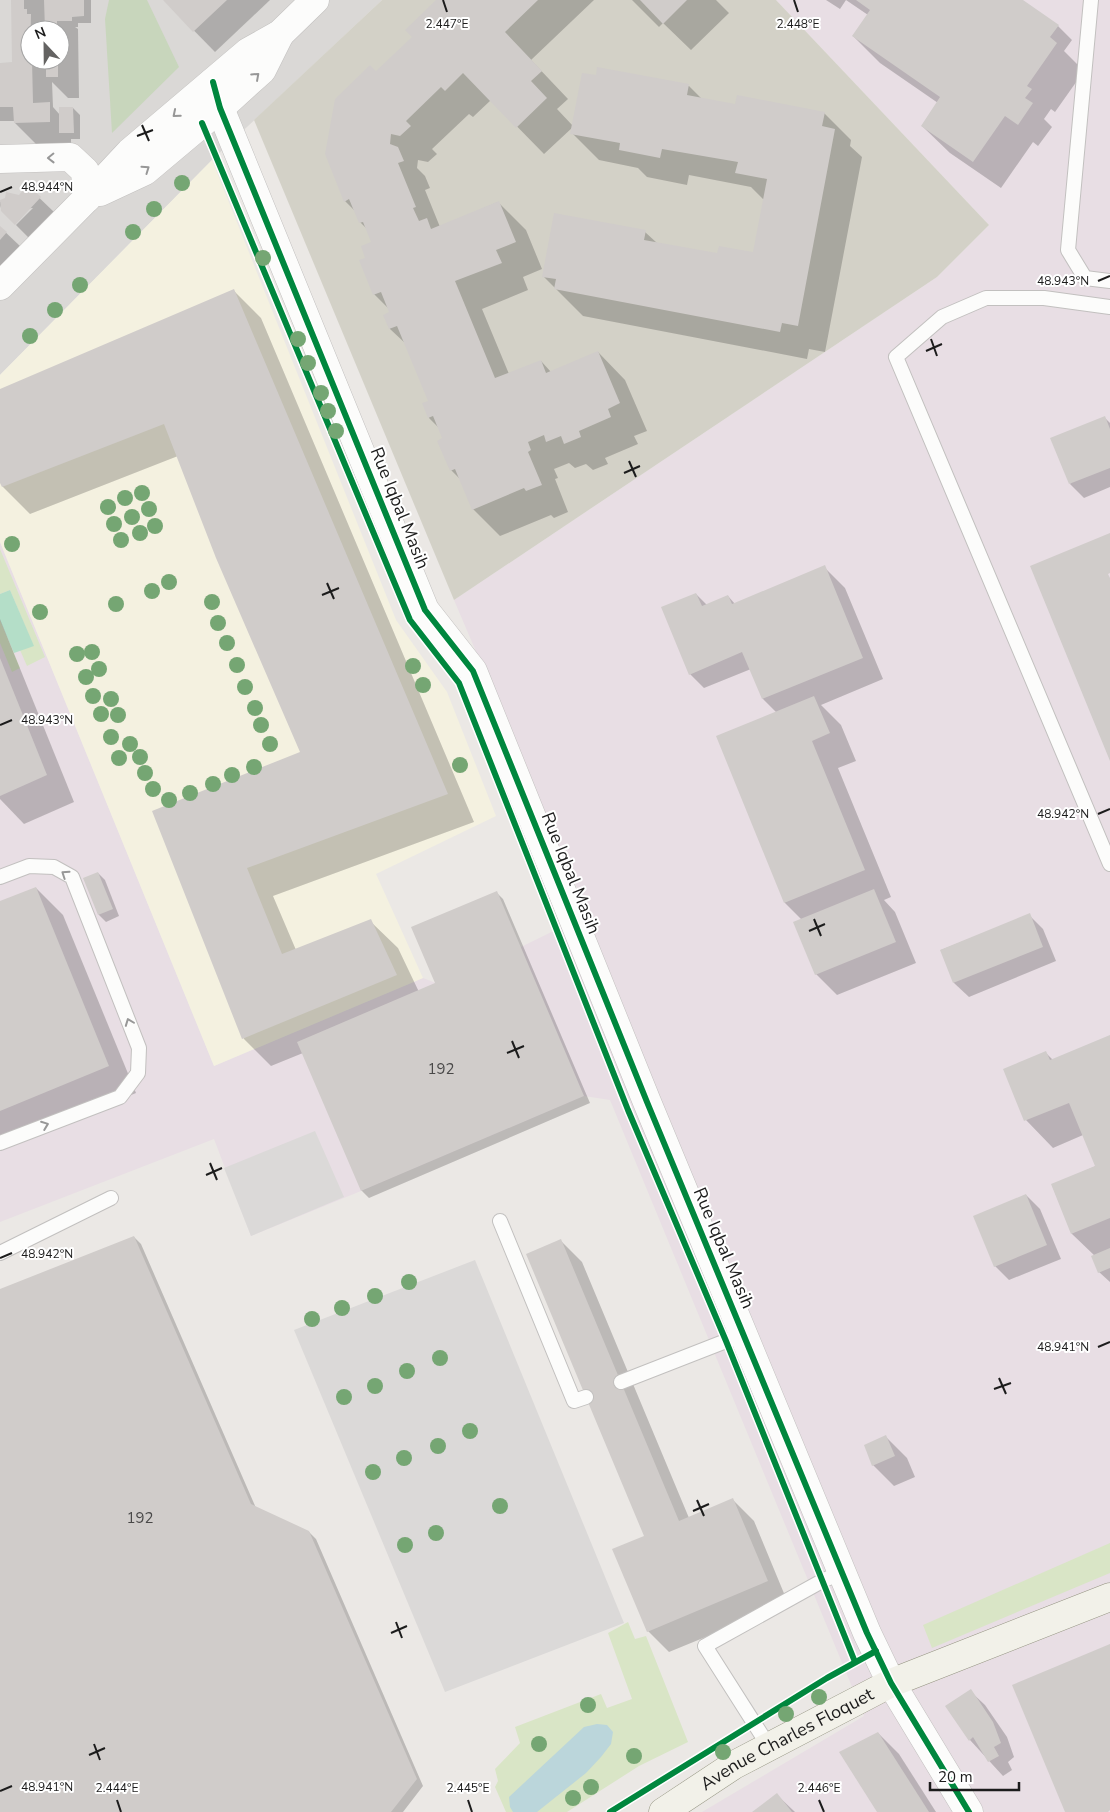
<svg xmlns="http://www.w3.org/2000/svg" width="1110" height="1812" viewBox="0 0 1110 1812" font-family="'Nunito Sans',sans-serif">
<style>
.residential{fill:#dad8d6;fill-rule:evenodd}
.industrial{fill:#e8dee4}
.education{fill:#f4f1e0}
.construction{fill:#d3d1c7}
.grass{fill:#d9e5c6}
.forest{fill:#c8d6bc}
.pitch{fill:#b4dec8}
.parking{fill:#dbd9d8}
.water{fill:#bbd6db}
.shadow{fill:#0003;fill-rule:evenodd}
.building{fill:#d0ccca}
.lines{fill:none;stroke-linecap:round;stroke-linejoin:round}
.service-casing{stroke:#c2c0bf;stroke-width:16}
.minor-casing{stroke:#c2c0bf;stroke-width:29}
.tertiary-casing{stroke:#c2c0bf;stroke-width:29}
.secondary-casing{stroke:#92927f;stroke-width:29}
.service{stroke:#fcfcfb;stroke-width:14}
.minor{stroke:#fcfcfb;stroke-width:28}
.tertiary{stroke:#fcfcfb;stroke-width:28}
.secondary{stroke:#f2f1e9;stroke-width:28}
.cycleway-casing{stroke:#fff;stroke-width:9}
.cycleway{stroke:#00873e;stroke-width:6}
.tree{fill:#75a673}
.oneway{stroke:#979797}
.ticks{fill:none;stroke:#1c1c1c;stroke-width:2}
.labels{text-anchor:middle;stroke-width:4;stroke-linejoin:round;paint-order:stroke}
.number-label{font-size:15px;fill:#494848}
.street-label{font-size:18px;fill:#1c1c1c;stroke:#fff}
.ticks-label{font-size:12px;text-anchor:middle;fill:#1c1c1c;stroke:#fff;stroke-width:4;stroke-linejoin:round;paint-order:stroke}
</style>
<rect width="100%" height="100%" fill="#ebe8e5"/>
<path class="residential" d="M0 0H382L212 160 0 375ZM30 30H60V60H30Z"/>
<polygon class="industrial" points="776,0 1110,0 1110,1812 702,1812 864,1716 610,1100 584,1096 361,1191 251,1236 214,1139 0,1222 0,542 214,1066 423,978 436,983 521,947 588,914 454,600 937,277 989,225"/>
<polygon class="education" points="212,160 396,620 447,692 496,816 376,874 423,978 214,1066 0,542 0,375"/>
<polygon class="construction" points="382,0 776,0 989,225 937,277 454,600 254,120"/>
<g class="grass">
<polygon points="0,549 45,657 27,666 20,650 33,645 10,590 0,594"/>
<polygon points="0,620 20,668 12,672 0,643"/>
<polygon points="1110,1543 1110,1573 932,1648 923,1625"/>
<polygon points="628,1622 635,1639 646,1636 688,1742 639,1766 567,1812 506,1812 495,1787 498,1781 495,1769 520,1743 515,1727 601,1694 607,1708 632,1699 608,1633"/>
</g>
<polygon class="forest" points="109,0 147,0 179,67 112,133 105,19"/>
<polygon class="pitch" points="10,590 34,646 14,653 0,620 0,594"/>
<g class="parking">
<polygon points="315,1131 344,1197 251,1236 224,1168"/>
<polygon points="475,1260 624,1623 445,1692 294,1330"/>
</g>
<polygon class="water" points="597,1724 607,1725 613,1732 611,1744 601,1757 586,1773 537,1812 513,1812 510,1807 509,1797 584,1727"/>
<g class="shadow">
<path d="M12 0H91V23H78V27H75L78 29 79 98H68L52 82 53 107 60 115 73 108 80 115V139H71V143L36 144 15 123V121H0V64L13 65ZM30 30H60V60H30Z"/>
<polygon points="164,0 270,0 215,52"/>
<polygon points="438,0 594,0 531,60 568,99 557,109 573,126 689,86 703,100 736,106 824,113 851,140 850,146 862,157 825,352 809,349 807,359 583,316 543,276 645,232 657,243 718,255 754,254 764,200 751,187 689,175 687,185 647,177 638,168 599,160 572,133 573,127 544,154 491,100 473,117 469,114 432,149 437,154 428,162 418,160 417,168 425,176 430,188 425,190 440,227 498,202 526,230 542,269 523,277 528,290 482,309 509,374 541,361 551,372 598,352 625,380 647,431 634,436 638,444 605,458 608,464 593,470 586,464 575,468 569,463 554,469 558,478 555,479 568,512 554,518 551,515 500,536 473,509 462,481 451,470 444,439 439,428 429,418 429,401 406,344 390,329 385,315 391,313 389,309 374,294 367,259 373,243 367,229 360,222 356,212 345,201 376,73 414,37"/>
<polygon points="632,0 716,0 729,13 691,50 663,23 659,27"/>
<polygon points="826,0 1021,0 1058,26 1072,40 1064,51 1084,71 1055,112 1051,109 1044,119 1052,127 1038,146 1033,142 1001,188 950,153 922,126 938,103 880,63 853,36 868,15 846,0 840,9"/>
<polygon points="28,187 54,212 29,238 16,225 33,208 2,211 0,205 0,202 19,196"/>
<polygon points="0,227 21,247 0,268"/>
<polygon points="234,291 261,318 474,822 273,896 296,950 370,921 398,948 419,992 437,984 496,892 503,899 590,1103 369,1198 362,1191 303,1053 271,1066 244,1039 154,812 302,753 178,456 30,514 3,487 0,480 0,391"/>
<polygon points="1104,417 1110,423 1110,487 1084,498 1070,484"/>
<polygon points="824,567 845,588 883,679 821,705 841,725 856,761 838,768 891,897 884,900 895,912 916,963 837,995 816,974 802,920 785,903 777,713 763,699 751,669 704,688 690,674 696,594 707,605 728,596 735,604"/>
<polygon points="0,619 74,802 24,824 0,799"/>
<polygon points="98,873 105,880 119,916 106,922 99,915 85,879"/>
<polygon points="36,888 63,915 136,1093 0,1149 0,903"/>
<polygon points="1029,915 1043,929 1056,961 969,997 954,983 941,950"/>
<polygon points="1110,1036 1110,1282 1099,1272 1095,1256 1072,1234 1052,1185 1096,1166 1083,1135 1053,1148 1026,1120 1046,1053 1053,1060"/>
<polygon points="1026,1195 1040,1209 1061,1259 1009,1280 995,1266"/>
<polygon points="134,1237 141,1244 256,1508 309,1532 316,1539 423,1786 403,1812 0,1812 0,1290"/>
<polygon points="561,1241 582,1262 689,1518 733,1500 754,1521 788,1603 669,1652 648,1631 645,1536"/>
<polygon points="886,1437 907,1458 915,1477 894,1486 873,1465"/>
<polygon points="970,1691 985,1705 1007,1737 1014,1757 1008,1762 1012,1770 1003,1776 970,1740"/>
<polygon points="878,1733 899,1754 936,1812 878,1812"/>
<polygon points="777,1795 795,1812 754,1812"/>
</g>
<g class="building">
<polygon points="11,0 24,0 24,9 27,9 27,14 31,14 30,60 32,60 33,103 50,102 50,122 14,123 13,107 0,107 0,63 12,62"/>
<polygon points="44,0 84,0 84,16 72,17 72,21 57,21 57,30 45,30"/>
<polygon points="163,0 227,0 193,32"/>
<polygon points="436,0 538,0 505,32 542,71 531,81 547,98 516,128 463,73 445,91 441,87 406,121 411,126 400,136 391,134 390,144 398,147 404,161 398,163 416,207 413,208 419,221 427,218 431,229 499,201 516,242 496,250 502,263 455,281 495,378 541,360 546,373 598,351 620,403 608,409 611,417 579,431 581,437 564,444 561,436 546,442 544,435 528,442 531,450 528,452 542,485 526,491 524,488 472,510 455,469 450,471 437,441 442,438 433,416 428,418 422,403 428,401 397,326 389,329 383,315 389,312 381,292 373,295 359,260 365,258 361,246 371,242 363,222 359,223 349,199 344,202 325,154 335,99 370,65 376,71 412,37 405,30"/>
<polygon points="640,0 687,0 663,24"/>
<polygon points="856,0 1023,0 1059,25 1050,37 1057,43 1027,86 1032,89 1025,98 1033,103 1018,125 1005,116 973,162 921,126 940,97 852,36 870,10"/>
<rect x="46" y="60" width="12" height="17"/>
<polygon points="597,67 689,84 687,95 735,104 737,95 825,112 822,126 835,129 798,326 782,323 780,332 554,289 556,279 542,277 554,213 646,230 644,240 717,253 719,246 753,252 767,179 735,173 738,162 662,149 660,158 619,150 620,143 570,134 582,73 596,75"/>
<polygon points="59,107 73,107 74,133 59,133"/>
<polygon points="28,185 41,197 15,225 1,211 0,200 5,198 6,192 19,195"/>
<polygon points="0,226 7,232 0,240"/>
<polygon points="234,289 448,794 247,868 282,954 371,919 397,975 242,1039 152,811 300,752 216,558 164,424 2,487 0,483 0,389"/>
<polygon points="1105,416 1110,429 1110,468 1069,484 1050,438"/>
<polygon points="1110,533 1110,573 1108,574 1110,578 1110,761 1030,566"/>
<polygon points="825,565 863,658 762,699 742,652 689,675 661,607 696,593 702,606 728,595 732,604"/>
<polygon points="0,658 47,775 0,796"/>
<polygon points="814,696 830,733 812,741 865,870 784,903 716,736"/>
<polygon points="98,872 113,909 98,915 83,878"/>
<polygon points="36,887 109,1066 0,1111 0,901"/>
<polygon points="874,889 896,942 815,975 793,922"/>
<polygon points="497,891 584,1096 361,1191 297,1042 435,983 411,927"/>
<polygon points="1030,913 1043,947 953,983 940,950"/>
<polygon points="1110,1035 1110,1218 1071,1234 1051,1184 1095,1166 1069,1103 1024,1121 1003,1069 1046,1051 1050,1060"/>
<polygon points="1026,1194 1047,1245 994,1267 973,1216"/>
<polygon points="134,1236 251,1504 309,1531 417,1779 391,1812 0,1812 0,1289"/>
<polygon points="561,1239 679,1521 733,1498 768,1581 647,1632 612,1549 644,1536 526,1254"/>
<polygon points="1110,1248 1110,1268 1098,1273 1091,1256"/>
<polygon points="886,1435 895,1456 872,1466 864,1445"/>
<polygon points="1110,1644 1110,1810 1108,1812 1065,1812 1012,1685"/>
<polygon points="971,1689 993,1722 1001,1743 994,1747 999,1756 988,1762 973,1737 969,1741 945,1706"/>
<polygon points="878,1732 929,1812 877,1812 839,1752"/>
<polygon points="777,1793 792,1812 752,1812"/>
</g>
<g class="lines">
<defs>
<g id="service">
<polyline points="1091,0 1068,250 1085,278 1110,281"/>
<polyline points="1110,307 1044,298 986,298 942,317 896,357 1110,864"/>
<polyline points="0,877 29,866 54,867 72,877 139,1048 138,1073 120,1097 0,1143"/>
<polyline points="500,1221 574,1401 586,1397"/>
<polyline points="0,1253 111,1198"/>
<polyline points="621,1382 744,1334"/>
<polyline points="768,1745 705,1646 822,1581 842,1572"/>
</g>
<g id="minor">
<polyline points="0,159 70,157 85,171 87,198"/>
<polyline points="891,1683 969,1812"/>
</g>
<g id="tertiary">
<polyline points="213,82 220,108 425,610 473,671 647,1102 867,1633 891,1683"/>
<polyline points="100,192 145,171 220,108 262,70 280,34"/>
<polyline points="0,286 87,198 130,152 248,52 280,34 315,0"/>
</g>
<g id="secondary">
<path id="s1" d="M663 1812 734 1765 891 1683 1110 1597"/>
</g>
</defs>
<use href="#service" class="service-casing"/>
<use href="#minor" class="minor-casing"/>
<use href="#tertiary" class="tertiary-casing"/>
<use href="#secondary" class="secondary-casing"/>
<use href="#service" class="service"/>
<use href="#minor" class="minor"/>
<use href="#tertiary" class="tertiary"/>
<use href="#secondary" class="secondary"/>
<defs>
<g id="cycleway">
<polyline points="213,82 220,108 425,610 473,671 647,1102 867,1633 891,1683 969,1812"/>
<polyline points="202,123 410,620 459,683 628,1110 726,1341 855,1662"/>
<polyline points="610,1812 827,1678 876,1651"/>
</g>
</defs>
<use href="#cycleway" class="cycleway-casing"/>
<use href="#cycleway" class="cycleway"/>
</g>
<g class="tree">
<circle cx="182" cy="183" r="8"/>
<circle cx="154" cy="209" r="8"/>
<circle cx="133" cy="232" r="8"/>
<circle cx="263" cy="258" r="8"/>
<circle cx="80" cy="285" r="8"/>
<circle cx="55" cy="310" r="8"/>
<circle cx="30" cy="336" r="8"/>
<circle cx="298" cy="339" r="8"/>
<circle cx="308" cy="363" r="8"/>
<circle cx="321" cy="393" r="8"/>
<circle cx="328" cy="411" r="8"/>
<circle cx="336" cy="431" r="8"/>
<circle cx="142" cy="493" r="8"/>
<circle cx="125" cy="498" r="8"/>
<circle cx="108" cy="507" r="8"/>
<circle cx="149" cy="509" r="8"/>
<circle cx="132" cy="517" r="8"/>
<circle cx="114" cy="524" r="8"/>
<circle cx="155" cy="526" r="8"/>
<circle cx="140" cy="533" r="8"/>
<circle cx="121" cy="540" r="8"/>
<circle cx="12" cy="544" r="8"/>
<circle cx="169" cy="582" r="8"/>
<circle cx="152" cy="591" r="8"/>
<circle cx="212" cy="602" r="8"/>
<circle cx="116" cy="604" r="8"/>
<circle cx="40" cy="612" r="8"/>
<circle cx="218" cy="623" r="8"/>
<circle cx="227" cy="643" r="8"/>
<circle cx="92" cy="652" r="8"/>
<circle cx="77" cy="654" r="8"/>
<circle cx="237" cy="665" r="8"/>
<circle cx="413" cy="666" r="8"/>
<circle cx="99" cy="669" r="8"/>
<circle cx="86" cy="677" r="8"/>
<circle cx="423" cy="685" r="8"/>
<circle cx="245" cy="687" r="8"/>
<circle cx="93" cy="696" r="8"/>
<circle cx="111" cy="699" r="8"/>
<circle cx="255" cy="708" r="8"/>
<circle cx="101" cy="714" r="8"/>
<circle cx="118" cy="715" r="8"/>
<circle cx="261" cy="725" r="8"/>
<circle cx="111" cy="737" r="8"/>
<circle cx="130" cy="744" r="8"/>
<circle cx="270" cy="744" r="8"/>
<circle cx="140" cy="757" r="8"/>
<circle cx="119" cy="758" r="8"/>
<circle cx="460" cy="765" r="8"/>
<circle cx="254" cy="767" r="8"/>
<circle cx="145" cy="773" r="8"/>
<circle cx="232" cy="775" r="8"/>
<circle cx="213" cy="784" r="8"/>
<circle cx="153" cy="789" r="8"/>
<circle cx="190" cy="793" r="8"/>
<circle cx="169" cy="800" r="8"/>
<circle cx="409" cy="1282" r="8"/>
<circle cx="375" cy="1296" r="8"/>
<circle cx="342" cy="1308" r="8"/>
<circle cx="312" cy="1319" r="8"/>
<circle cx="440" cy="1358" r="8"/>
<circle cx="407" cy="1371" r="8"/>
<circle cx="375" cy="1386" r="8"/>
<circle cx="344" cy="1397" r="8"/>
<circle cx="470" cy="1431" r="8"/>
<circle cx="438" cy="1446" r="8"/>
<circle cx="404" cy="1458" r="8"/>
<circle cx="373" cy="1472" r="8"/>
<circle cx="500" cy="1506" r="8"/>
<circle cx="436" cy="1533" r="8"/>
<circle cx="405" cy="1545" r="8"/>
<circle cx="819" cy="1697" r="8"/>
<circle cx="588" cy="1705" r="8"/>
<circle cx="786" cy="1714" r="8"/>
<circle cx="539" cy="1744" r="8"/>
<circle cx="723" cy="1752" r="8"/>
<circle cx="634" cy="1756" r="8"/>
<circle cx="591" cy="1787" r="8"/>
<circle cx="573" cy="1798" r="8"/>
</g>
<defs><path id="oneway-chevron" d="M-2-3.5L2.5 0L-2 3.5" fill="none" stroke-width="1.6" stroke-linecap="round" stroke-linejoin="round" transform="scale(1.25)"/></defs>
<g class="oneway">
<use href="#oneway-chevron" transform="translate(256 76) rotate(-42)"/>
<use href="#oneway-chevron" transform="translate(176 114) rotate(140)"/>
<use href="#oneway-chevron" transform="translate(51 158) rotate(179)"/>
<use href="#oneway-chevron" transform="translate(146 169) rotate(-35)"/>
<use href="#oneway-chevron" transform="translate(65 874) rotate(-146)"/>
<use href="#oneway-chevron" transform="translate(129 1022) rotate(-111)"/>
<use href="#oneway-chevron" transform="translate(45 1125) rotate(-21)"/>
</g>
<path class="ticks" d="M443 0 447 12M794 0 798 12M142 125 149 141M137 136 153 130M0 192 12 187M1098 281 1110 276M931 339 937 356M926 351 942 344M629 461 636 477M624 473 640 466M327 583 334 599M322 595 339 588M0 725 12 720M1098 814 1110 809M814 919 821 936M809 931 825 924M512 1041 519 1058M507 1053 524 1046M210 1163 217 1180M206 1175 222 1168M0 1258 12 1253M1098 1347 1110 1342M999 1378 1006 1394M994 1389 1011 1383M697 1500 704 1516M693 1511 709 1504M396 1622 402 1638M391 1633 407 1626M94 1744 100 1760M89 1755 105 1748M0 1791 12 1786M117 1800 121 1812M468 1800 472 1812M819 1800 824 1812"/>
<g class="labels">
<g class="number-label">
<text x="441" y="1074">192</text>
<text x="140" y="1523">192</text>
</g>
<g class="street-label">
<text transform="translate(400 508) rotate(68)" y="6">Rue Iqbal Masih</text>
<text transform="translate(571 873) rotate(68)" y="6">Rue Iqbal Masih</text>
<text transform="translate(724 1248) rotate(67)" y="6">Rue Iqbal Masih</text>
<text dy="6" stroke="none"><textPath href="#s1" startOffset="144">Avenue Charles Floquet</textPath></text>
</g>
</g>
<g class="ticks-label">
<text x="447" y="28">2.447°E</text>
<text x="798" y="28">2.448°E</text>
<text x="47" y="191">48.944°N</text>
<text x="1063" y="285">48.943°N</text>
<text x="47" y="724">48.943°N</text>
<text x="1063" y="818">48.942°N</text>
<text x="47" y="1258">48.942°N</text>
<text x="1063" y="1351">48.941°N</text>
<text x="47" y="1791">48.941°N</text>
<text x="117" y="1792">2.444°E</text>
<text x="468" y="1792">2.445°E</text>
<text x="819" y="1792">2.446°E</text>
</g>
<g transform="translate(45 45) rotate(338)"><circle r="24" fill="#ffffff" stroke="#a4a4a4"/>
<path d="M0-4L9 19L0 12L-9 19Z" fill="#646362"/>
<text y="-8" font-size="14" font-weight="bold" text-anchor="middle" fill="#1c1c1c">N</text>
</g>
<path d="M930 1782v8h89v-8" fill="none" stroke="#1c1c1c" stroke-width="2.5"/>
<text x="938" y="1782" font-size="15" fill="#1c1c1c" stroke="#ffffff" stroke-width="4" paint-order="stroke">20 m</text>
</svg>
